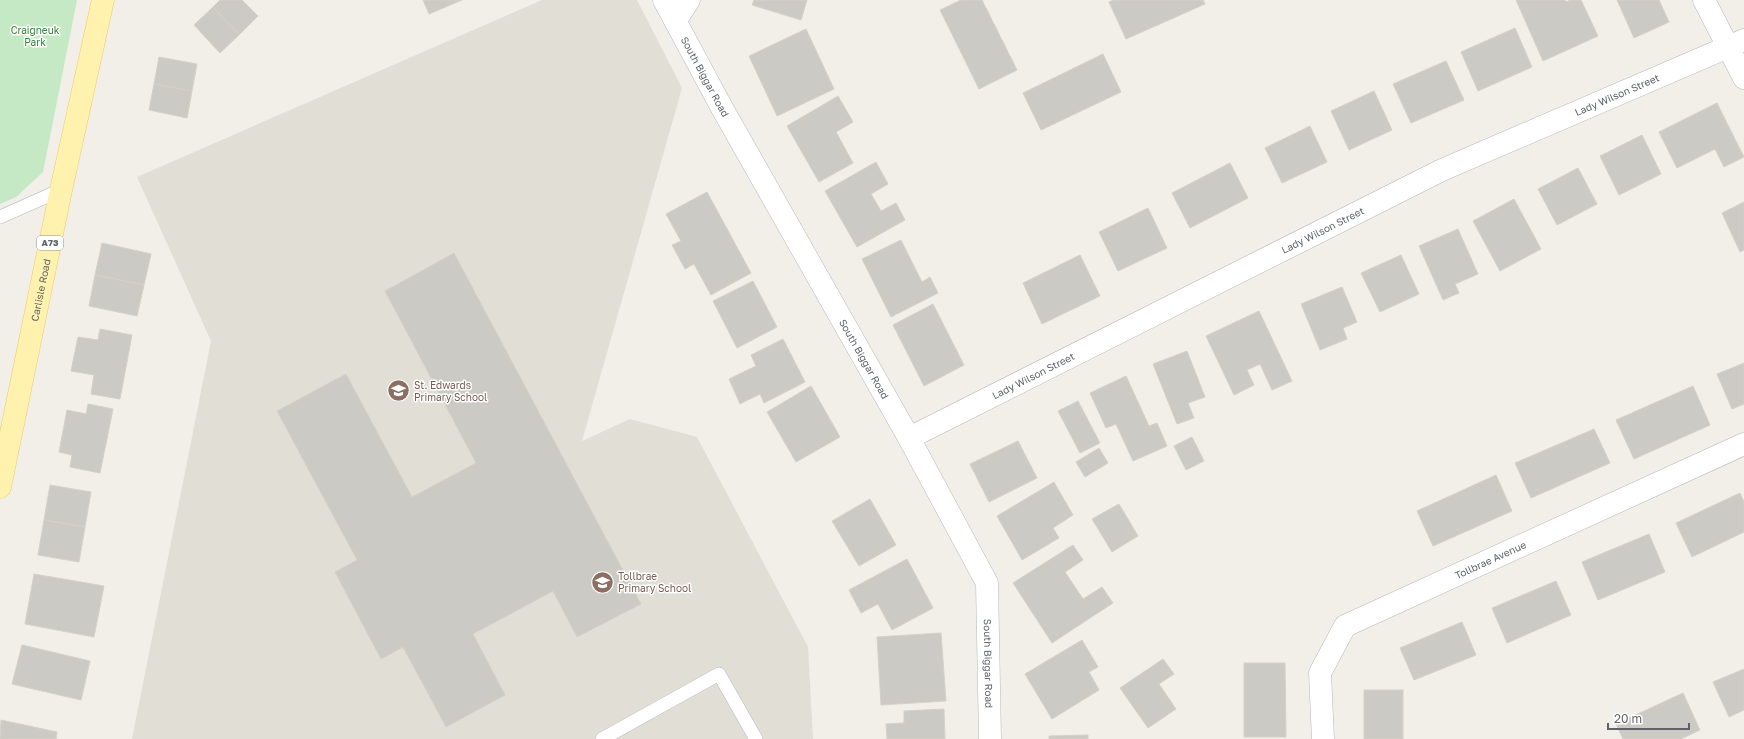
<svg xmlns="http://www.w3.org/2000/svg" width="1744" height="739" viewBox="0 0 1744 739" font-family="'Golos Text',sans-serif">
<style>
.education{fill:#e1ded6}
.green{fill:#c5e8c5}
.building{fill:#cccac5;stroke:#d6d1c6}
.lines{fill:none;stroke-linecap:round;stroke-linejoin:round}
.lane-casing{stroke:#b5b8bc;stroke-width:14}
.street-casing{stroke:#b5b8bc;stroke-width:23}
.secondary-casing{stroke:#b6babf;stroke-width:23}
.primary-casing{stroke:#f2c960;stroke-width:23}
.lane{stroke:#fff;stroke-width:13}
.street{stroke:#fff;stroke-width:22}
.secondary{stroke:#fff;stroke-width:22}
.primary{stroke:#fff2af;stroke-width:22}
.labels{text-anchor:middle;stroke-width:3;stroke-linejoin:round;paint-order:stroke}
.shield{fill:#fff;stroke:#8f9295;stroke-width:1}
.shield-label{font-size:9px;font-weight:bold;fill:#5f6368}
.park-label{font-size:10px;fill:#348238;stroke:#fff}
.street-label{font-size:10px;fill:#5f6368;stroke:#fff}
.education-label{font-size:10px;fill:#785e54;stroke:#fff;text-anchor:start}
</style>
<rect width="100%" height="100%" fill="#f1efe8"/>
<polygon class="education" points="542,0 637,0 682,88 582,441 630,419 697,437 808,647 813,739 132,739 211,341 137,177"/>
<polygon class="green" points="0,0 77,0 43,172 16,197 0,204"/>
<g class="building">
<polygon points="220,0 242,0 258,16 239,35 213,7"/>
<polygon points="423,0 462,0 429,14"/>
<polygon points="754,0 807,0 801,20 752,5"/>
<polygon points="961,0 982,0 1017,70 979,89 940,10"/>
<polygon points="1114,0 1203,0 1205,4 1126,39 1109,2"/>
<polygon points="1516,0 1565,0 1566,2 1570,0 1581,0 1598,36 1543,61"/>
<polygon points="1617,0 1659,0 1669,22 1634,38"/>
<polygon points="213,7 239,35 220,53 194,25"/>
<polygon points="1515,28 1532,67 1478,91 1461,52"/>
<polygon points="806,29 834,89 777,116 749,56"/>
<polygon points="1103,54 1121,92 1041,130 1023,93"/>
<polygon points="159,57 197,64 192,91 154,84"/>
<polygon points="1446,61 1464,100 1411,123 1393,84"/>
<polygon points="154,84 192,91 187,118 149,110"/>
<polygon points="1374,91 1392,130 1349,150 1331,111"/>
<polygon points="838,96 853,122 836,132 853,163 819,182 787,126"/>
<polygon points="1717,103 1744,157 1724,167 1715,149 1677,168 1659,132"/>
<polygon points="1310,126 1327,162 1282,183 1265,148"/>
<polygon points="1642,135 1661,174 1619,195 1600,156"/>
<polygon points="876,162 888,184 871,194 881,211 896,203 905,220 857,247 825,191"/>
<polygon points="1230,163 1248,198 1190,228 1172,193"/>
<polygon points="1578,168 1597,204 1557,225 1538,189"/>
<polygon points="707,192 751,273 711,295 694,264 685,269 672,245 681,241 666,214"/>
<polygon points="1514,199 1541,249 1500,271 1473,221"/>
<polygon points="1744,202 1744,250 1740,252 1722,213"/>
<polygon points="1148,208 1167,248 1118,271 1099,232"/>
<polygon points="1458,229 1478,274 1455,284 1459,293 1443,300 1419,246"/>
<polygon points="901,240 922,282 930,277 938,293 891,317 862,259"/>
<polygon points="102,243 151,254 144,285 95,275"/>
<polygon points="454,253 641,604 577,637 553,591 473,634 505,695 446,727 403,647 381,659 335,572 357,560 277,411 346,374 412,497 476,463 385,291"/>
<polygon points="1080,255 1100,296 1042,324 1023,283"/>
<polygon points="1401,255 1419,294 1380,312 1361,273"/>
<polygon points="95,275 144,285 137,316 89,306"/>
<polygon points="753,281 777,327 737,348 713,301"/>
<polygon points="1342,287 1357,322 1343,328 1347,339 1320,350 1301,304"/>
<polygon points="933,304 964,365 924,386 893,325"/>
<polygon points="1259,311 1292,381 1272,390 1260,364 1247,370 1254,385 1234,395 1206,336"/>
<polygon points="100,329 132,335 120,399 91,394 94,375 71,371 78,337 98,340"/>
<polygon points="783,339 805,382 764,403 760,394 740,404 729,379 756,366 751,355"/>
<polygon points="1187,351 1205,397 1188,403 1194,418 1177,424 1153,364"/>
<polygon points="1744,363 1744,404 1732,409 1717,374"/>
<polygon points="1126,376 1149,426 1157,423 1167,446 1133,461 1116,424 1106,428 1090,393"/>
<polygon points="811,386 840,437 796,462 767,412"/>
<polygon points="1693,386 1710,425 1634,459 1616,420"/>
<polygon points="1078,401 1100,443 1080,453 1058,411"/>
<polygon points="88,404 113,409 100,473 70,467 72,455 59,452 67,410 86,414"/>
<polygon points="1594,429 1610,463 1531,498 1515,463"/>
<polygon points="1192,437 1204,461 1186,470 1174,446"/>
<polygon points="1018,441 1037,478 989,502 970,464"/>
<polygon points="1099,448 1108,463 1085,477 1076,462"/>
<polygon points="1496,475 1512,511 1433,546 1417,511"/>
<polygon points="1054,482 1073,515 1053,528 1059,538 1022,560 997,516"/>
<polygon points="50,485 91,492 85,527 44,520"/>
<polygon points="1740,493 1744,502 1744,532 1692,557 1676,523"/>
<polygon points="870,499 896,545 859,566 832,521"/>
<polygon points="1119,504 1138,536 1112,552 1092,519"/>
<polygon points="44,520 85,527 79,562 38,555"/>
<polygon points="1649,534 1665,572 1598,600 1582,562"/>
<polygon points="1073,545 1083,560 1065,572 1083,599 1102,587 1113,603 1052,643 1013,583"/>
<polygon points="907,559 933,608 892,630 878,604 861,613 849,590"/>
<polygon points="34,574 104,586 94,637 25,624"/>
<polygon points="1556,581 1571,615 1507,643 1492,608"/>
<polygon points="1462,622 1476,655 1414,680 1400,648"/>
<polygon points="941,633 946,701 881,705 877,637"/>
<polygon points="1082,640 1098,667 1089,672 1099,690 1052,719 1025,674"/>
<polygon points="22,645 90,661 81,700 12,684"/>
<polygon points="1163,659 1174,674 1159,684 1176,709 1148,728 1120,688"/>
<polygon points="1244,663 1285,663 1286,737 1244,737"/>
<polygon points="1744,669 1744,710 1729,717 1713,682"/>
<rect x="1364" y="690" width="39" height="49"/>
<polygon points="1683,693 1700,730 1681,739 1623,739 1616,724"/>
<polygon points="944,709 945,739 887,739 886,724 904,723 904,711"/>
<polygon points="1,720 57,732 56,739 0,739"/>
<polygon points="1088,735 1088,739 1049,739 1049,736"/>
</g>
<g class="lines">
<defs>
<g id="lane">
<polyline points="0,217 61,190"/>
<polyline points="602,739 719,674 756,739"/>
</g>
<g id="street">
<polyline points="1704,0 1744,78"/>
<polyline points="676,20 689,0"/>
<path id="s1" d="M909 438 1442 170 1744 40"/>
<path id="s2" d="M1323 739 1320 673 1345 626 1744 444"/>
</g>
<g id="secondary">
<path id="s3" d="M664 0 722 108 909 438 987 583 990 739"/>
</g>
<g id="primary">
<path id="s4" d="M0 487 61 190 103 0"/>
</g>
</defs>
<use href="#lane" class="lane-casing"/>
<use href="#street" class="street-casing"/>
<use href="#secondary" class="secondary-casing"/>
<use href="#primary" class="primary-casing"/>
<use href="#lane" class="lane"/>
<use href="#street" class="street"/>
<use href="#secondary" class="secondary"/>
<use href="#primary" class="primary"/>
</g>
<defs>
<symbol id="school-disc" viewBox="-11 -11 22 22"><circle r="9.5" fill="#8d6e63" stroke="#fff"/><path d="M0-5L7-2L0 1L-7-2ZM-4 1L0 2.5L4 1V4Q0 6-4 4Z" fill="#fff"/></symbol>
</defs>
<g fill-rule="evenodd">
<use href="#school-disc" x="386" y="378" width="25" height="25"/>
<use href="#school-disc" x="590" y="570" width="25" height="25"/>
</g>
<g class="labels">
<rect class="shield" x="37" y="236" width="26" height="14" rx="3"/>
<g class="shield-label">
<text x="50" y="246">A73</text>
</g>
<g class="park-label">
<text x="35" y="34">Craigneuk<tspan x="35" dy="12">Park</tspan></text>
</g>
<g class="street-label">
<text dy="4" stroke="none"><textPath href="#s3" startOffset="87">South Biggar Road</textPath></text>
<text dy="4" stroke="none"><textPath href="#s1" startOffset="787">Lady Wilson Street</textPath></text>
<text dy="4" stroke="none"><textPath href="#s1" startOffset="463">Lady Wilson Street</textPath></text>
<text dy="4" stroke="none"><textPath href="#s4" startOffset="201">Carlisle Road</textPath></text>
<text dy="4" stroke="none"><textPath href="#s3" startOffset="411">South Biggar Road</textPath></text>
<text dy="4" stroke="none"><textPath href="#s1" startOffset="139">Lady Wilson Street</textPath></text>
<text dy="4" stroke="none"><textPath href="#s2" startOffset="279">Tollbrae Avenue</textPath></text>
<text dy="4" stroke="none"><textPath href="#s3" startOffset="747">South Biggar Road</textPath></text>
</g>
<g class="education-label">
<text x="414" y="389">St. Edwards<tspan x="414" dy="12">Primary School</tspan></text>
<text x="618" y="580">Tollbrae<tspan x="618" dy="12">Primary School</tspan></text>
</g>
</g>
<path d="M1608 723v6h81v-6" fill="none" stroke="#5f6368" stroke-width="2"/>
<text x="1614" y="723" font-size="12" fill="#5f6368" stroke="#ffffff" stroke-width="3" paint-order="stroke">20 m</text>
</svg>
